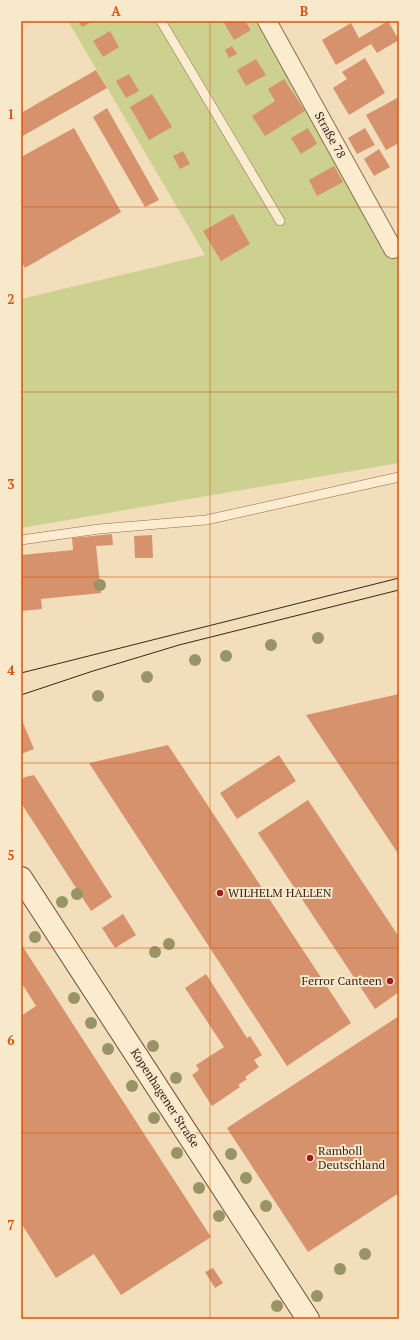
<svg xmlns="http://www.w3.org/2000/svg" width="420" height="1340" viewBox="0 0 420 1340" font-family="'PT Serif',serif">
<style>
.green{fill:#cdd18f}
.building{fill:#d5926d}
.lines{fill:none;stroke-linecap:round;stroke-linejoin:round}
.service-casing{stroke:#8b6e53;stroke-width:10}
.minor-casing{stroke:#8b6e53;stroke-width:20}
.secondary-casing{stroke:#6d4e37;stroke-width:24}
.service{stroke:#fceccf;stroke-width:9}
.minor{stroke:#fceccf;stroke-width:18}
.secondary{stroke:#fceccf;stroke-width:22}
.tram{stroke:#39271a;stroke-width:1}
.tree{fill:#979465}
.grid{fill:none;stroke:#d6540d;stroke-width:1;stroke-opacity:0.55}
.poi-dot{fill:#a01d26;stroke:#f9e9cc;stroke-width:1.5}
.labels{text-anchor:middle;stroke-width:4;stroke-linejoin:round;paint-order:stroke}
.street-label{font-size:12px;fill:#39271a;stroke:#f9e9cc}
.poi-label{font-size:12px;fill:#39271a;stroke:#f9e9cc;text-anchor:start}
.neatline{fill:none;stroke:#d6540d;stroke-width:1.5}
.grid-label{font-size:13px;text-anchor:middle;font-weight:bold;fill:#d6540d}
</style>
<rect width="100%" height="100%" fill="#f2debb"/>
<polygon class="green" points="68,21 256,21 368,220 382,249 399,258 399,463 21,528 21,299 205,255"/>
<g class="building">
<polygon points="78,21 93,21 82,27"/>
<polygon points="228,21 245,21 251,30 234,40 224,23"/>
<polygon points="388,21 399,40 377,53 371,44 336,65 322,40 351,23 359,38"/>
<polygon points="110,31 119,47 103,57 93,41"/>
<polygon points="232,46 237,54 229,58 225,50"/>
<polygon points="365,58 385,93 349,115 333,88 347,79 342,72"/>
<polygon points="256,59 266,75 246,86 237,70"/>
<polygon points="96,70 107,88 21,137 21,113"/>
<polygon points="129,74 139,91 126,98 116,81"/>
<polygon points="284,79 305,111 265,136 252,116 275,101 268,89"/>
<polygon points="152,94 172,127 149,140 130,107"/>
<polygon points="399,97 399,143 386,150 366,115"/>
<polygon points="107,108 159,200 145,207 93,117"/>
<polygon points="74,128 121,212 25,268 21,261 21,157"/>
<polygon points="308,128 317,144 301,154 291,138"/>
<polygon points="365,128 375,145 357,154 348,138"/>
<polygon points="379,149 390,167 374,176 364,159"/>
<polygon points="183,151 190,164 180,169 173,156"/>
<polygon points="334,166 343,182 317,196 309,180"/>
<polygon points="233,214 250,244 221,261 203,231"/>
<polygon points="112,534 113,545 96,546 101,593 41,599 42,609 21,611 21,555 73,550 72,538"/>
<polygon points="152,535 153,558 135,558 134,536"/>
<polygon points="399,694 399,855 306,715"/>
<polygon points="21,718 34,749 21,754"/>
<polygon points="168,745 351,1023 287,1066 89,763"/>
<polygon points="279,755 296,781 237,819 220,793"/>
<polygon points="34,775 112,897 91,911 21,803 21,780 25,777"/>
<polygon points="308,800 399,937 399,992 375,1009 258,833"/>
<polygon points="123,914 136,935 115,948 102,928"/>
<polygon points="21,944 211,1237 121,1295 94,1254 56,1278 21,1223 21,1016 36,1006 21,982"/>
<polygon points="206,974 247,1038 250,1036 262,1055 254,1060 259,1067 245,1077 247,1079 238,1085 240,1087 212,1106 192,1075 199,1070 196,1065 224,1047 185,988"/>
<polygon points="399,1016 399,1193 308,1252 227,1128"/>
<polygon points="213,1268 223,1283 215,1288 205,1272"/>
</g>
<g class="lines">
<defs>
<g id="service">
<polyline points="161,21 280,221"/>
<polyline points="21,540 99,529 206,520 399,477"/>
</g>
<polyline id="minor" points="267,21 393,249"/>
<polyline id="secondary" points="21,878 308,1319"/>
</defs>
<use href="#service" class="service-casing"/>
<use href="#minor" class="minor-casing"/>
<use href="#secondary" class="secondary-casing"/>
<use href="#service" class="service"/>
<use href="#minor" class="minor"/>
<use href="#secondary" class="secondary"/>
<g class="tram">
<polyline points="21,673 399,578"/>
<polyline points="21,695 93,671 179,645 399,590"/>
</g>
</g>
<g class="tree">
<circle cx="100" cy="585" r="6"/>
<circle cx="318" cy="638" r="6"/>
<circle cx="271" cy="645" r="6"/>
<circle cx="226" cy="656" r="6"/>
<circle cx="195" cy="660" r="6"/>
<circle cx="147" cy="677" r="6"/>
<circle cx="98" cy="696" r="6"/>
<circle cx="77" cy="894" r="6"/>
<circle cx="62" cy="902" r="6"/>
<circle cx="35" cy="937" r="6"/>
<circle cx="169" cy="944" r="6"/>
<circle cx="155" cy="952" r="6"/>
<circle cx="74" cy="998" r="6"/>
<circle cx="91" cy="1023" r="6"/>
<circle cx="153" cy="1046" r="6"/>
<circle cx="108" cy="1049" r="6"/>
<circle cx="176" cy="1078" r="6"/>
<circle cx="132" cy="1086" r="6"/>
<circle cx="154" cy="1118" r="6"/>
<circle cx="177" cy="1153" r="6"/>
<circle cx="231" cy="1154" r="6"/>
<circle cx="246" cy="1178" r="6"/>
<circle cx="199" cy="1188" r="6"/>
<circle cx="266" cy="1206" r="6"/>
<circle cx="219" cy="1216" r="6"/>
<circle cx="365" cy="1254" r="6"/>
<circle cx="340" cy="1269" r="6"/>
<circle cx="317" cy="1296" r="6"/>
<circle cx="277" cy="1306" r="6"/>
</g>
<path class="grid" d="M210 21V1319M21 207H399M21 392H399M21 577H399M21 763H399M21 948H399M21 1133H399"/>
<g class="poi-dot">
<circle cx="220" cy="893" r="4"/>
<circle cx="390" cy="981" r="4"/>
<circle cx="310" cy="1158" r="4"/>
</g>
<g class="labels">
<g class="street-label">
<text transform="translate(330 135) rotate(61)" y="4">Straße 78</text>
<text transform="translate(165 1098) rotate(57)" y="4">Kopenhagener Straße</text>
</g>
<g class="poi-label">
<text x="228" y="897">WILHELM HALLEN</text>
<text x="382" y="985" text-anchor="end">Ferror Canteen</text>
<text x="318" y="1155">Ramboll<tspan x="318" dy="14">Deutschland</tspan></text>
</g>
</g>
<rect width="420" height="1340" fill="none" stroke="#f9e9cc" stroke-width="44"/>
<rect x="22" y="22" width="376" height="1296" class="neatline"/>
<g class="grid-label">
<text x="116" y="16">A</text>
<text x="304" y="16">B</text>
<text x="11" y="119">1</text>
<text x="11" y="304">2</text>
<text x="11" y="489">3</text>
<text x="11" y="675">4</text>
<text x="11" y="860">5</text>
<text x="11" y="1045">6</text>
<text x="11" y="1230">7</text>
</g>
</svg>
